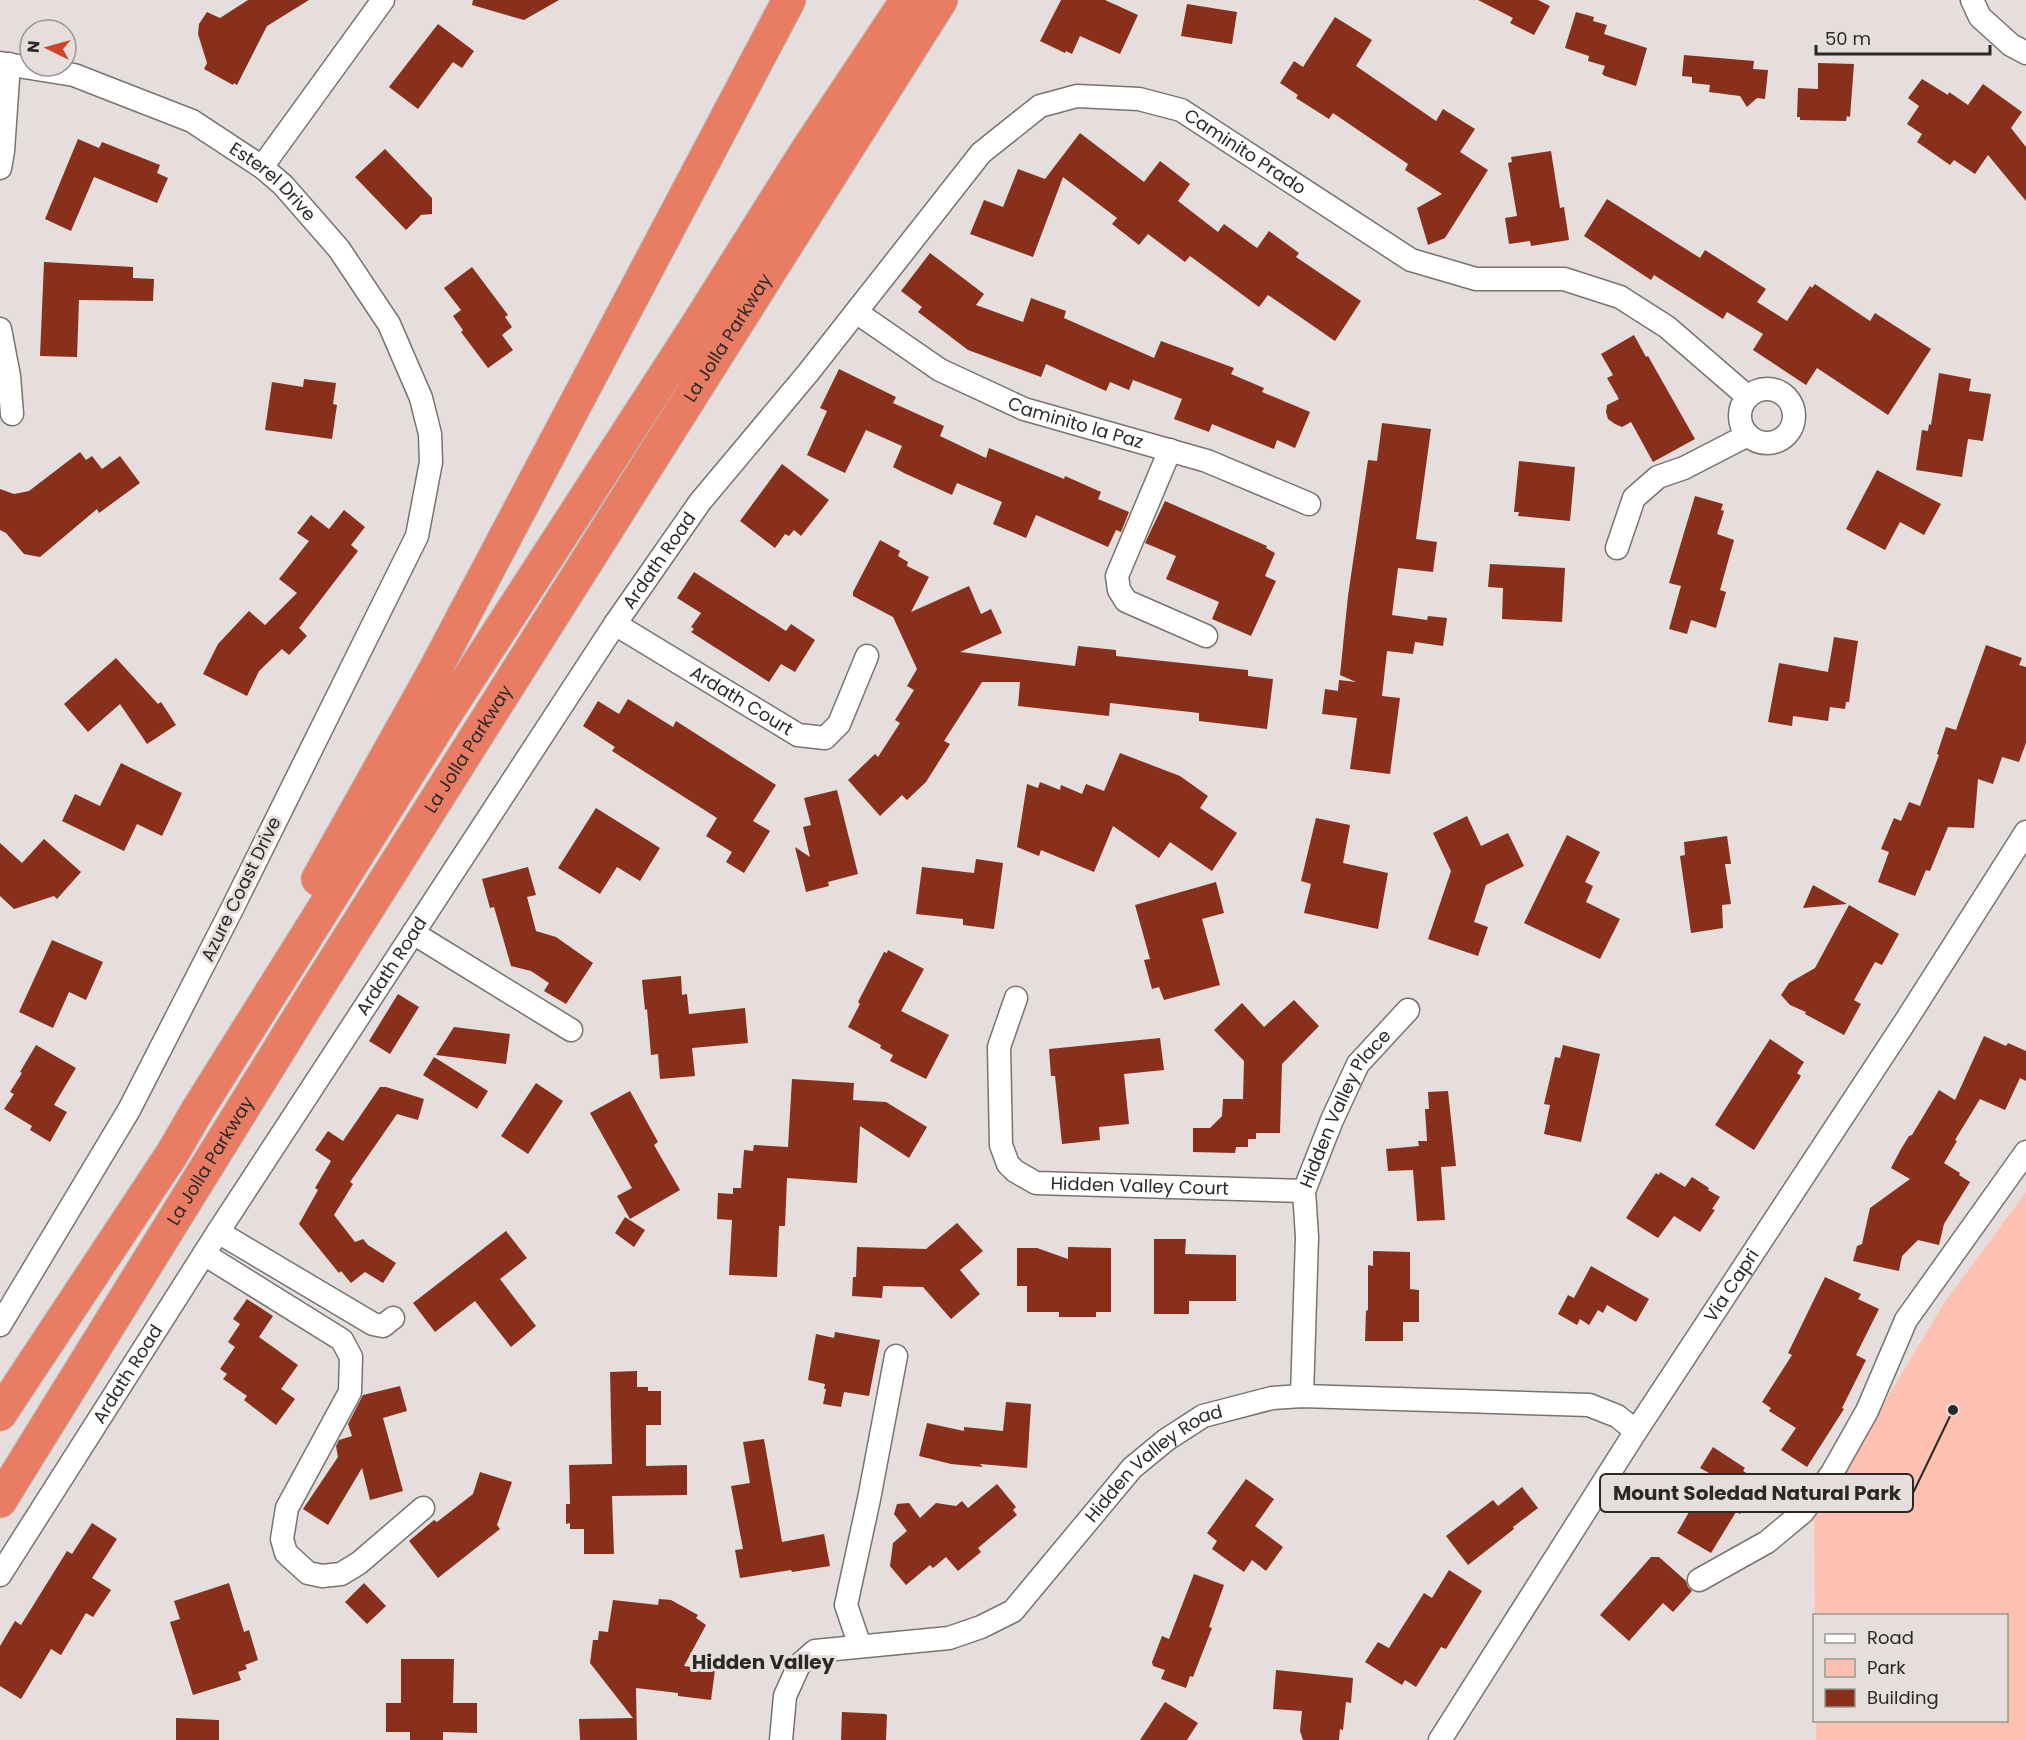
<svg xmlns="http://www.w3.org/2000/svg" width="2026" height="1740" viewBox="0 0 2026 1740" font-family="Poppins,sans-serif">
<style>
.green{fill:#fdc0b1}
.building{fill:#88301c}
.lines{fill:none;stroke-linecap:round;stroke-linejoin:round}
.minor-casing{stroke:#787371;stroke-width:25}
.highway-casing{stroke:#bbbbba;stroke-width:35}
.minor{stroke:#fff;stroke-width:22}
.highway{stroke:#e97d64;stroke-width:33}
.labels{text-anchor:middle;stroke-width:6;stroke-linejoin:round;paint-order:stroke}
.street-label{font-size:18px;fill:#2b2928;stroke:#e5dedc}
.neighbourhood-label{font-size:20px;font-weight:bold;fill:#2b2928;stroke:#e5dedc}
.leader{fill:none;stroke:#2b2928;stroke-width:2}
.callout-dot{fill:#2b2928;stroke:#e5dedc;stroke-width:2}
.callout{fill:#e5dedc;stroke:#2b2928;stroke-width:2}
.callout-label{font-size:20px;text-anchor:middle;font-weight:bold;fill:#2b2928}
</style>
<rect width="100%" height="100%" fill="#e5dedc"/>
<polygon class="green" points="2026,1192 2026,1740 1816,1740 1816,1721 2006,1720 2006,1616 1815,1615 1814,1519 1945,1302"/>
<g class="building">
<polygon points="248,0 309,0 267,26 237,85 234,83 233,85 204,69 207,63 198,34 199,24 207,12 220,18"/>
<polygon points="473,0 559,0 524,20 472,5"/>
<polygon points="1061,0 1105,0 1138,15 1120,54 1080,36 1072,54 1066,51 1065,53 1040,41"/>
<polygon points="1478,0 1538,0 1550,6 1534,35 1510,23 1513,18"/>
<polygon points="1187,4 1237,12 1232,44 1181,36"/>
<polygon points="1576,12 1594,17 1593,21 1607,25 1604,34 1647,48 1636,86 1605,76 1602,74 1605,66 1588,61 1589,56 1565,48"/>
<polygon points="1335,17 1372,40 1356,66 1436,121 1443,109 1475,129 1460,152 1488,170 1445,238 1428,245 1417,208 1442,194 1405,170 1408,164 1333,113 1329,119 1296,98 1298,95 1280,83 1294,61 1303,67"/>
<polygon points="438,24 474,51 462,68 453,62 418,109 389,87"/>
<polygon points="1684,55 1754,61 1753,69 1768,70 1765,99 1757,98 1747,107 1740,96 1709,92 1710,85 1692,83 1692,77 1682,76"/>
<polygon points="1818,63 1854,64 1850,117 1847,116 1846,121 1800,120 1800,117 1797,117 1798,88 1818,89"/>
<polygon points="1922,79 1948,95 1949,92 1968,105 1983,84 2022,112 2011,128 2026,147 2026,201 1988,155 1975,174 1954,160 1950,165 1917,142 1922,134 1907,124 1919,106 1908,98"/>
<polygon points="1080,133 1144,182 1160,161 1190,184 1178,201 1218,232 1224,224 1257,248 1269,231 1299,253 1296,257 1361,301 1335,341 1268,295 1259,307 1190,256 1185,262 1148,234 1139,245 1112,224 1117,218 1063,177 1033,257 970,234 984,200 1003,207 1018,169 1045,179"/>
<polygon points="78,139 99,148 102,142 160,165 157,173 168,178 157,203 94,177 71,231 45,219"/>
<polygon points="385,149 432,198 432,214 421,215 406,230 355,177"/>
<polygon points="1551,151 1560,208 1564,207 1569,240 1531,246 1530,241 1509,244 1505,218 1517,216 1508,163 1512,162 1511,157"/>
<polygon points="1607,199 1700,258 1705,250 1766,289 1757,302 1787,321 1810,286 1812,288 1815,284 1870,321 1875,313 1931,349 1888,415 1817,368 1806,385 1753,350 1763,334 1727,312 1723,319 1654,275 1651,280 1584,236"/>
<polygon points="930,253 984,294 976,305 1023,322 1031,298 1066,311 1064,318 1154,358 1161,341 1234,368 1231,374 1264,388 1262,392 1310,412 1295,448 1277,440 1274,449 1212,424 1209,432 1174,419 1182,399 1133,380 1129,390 1110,382 1106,391 1046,364 1041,377 968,350 918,312 922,307 901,291"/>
<polygon points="44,262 133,267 133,278 154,279 153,301 79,300 77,357 40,356"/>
<polygon points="472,267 508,315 505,317 512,327 502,335 513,350 488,368 461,332 463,330 453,316 461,310 444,288"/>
<polygon points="1634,335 1646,357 1648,356 1695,439 1653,462 1631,422 1622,427 1615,424 1608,419 1606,412 1607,405 1619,399 1607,378 1613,375 1601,354"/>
<polygon points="839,369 896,397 893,403 944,426 940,436 986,458 989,448 1064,479 1065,476 1101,492 1098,499 1129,512 1121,532 1116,530 1108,547 1036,515 1026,538 993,524 1002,502 957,483 952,495 904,473 893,467 902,446 866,430 845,473 807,455 827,411 820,408"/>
<polygon points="1939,373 1971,379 1969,391 1991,394 1983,441 1968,439 1962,477 1916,470 1922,430 1928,431 1929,424 1931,425"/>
<polygon points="304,379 336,383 333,404 337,405 332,439 265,430 272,382 303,387"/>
<polygon points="1382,423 1431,429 1416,539 1437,542 1433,572 1398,568 1392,615 1427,620 1428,616 1447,618 1443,646 1415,642 1413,654 1387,651 1382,696 1400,698 1390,774 1350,769 1357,718 1322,714 1325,689 1338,691 1339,680 1356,682 1340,675 1348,596 1368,460 1377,461"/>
<polygon points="80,452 86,460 92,456 102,469 120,456 140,483 99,513 97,509 40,557 24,554 6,533 0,530 0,489 14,494 29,491"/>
<polygon points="1519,461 1575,467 1570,521 1518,516 1519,512 1514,512"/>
<polygon points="782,464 829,500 801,536 794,530 789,536 785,534 775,548 740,521"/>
<polygon points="1877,470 1941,504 1924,535 1900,522 1885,550 1846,529"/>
<polygon points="1695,496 1723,504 1721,510 1724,511 1717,534 1734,540 1720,590 1726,592 1716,628 1691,620 1687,634 1669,629 1681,586 1669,583"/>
<polygon points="1165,501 1267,546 1266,548 1275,553 1265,576 1276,581 1251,636 1212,619 1219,602 1166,579 1176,556 1145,543"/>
<polygon points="344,510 365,527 351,545 358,551 299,628 307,636 289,655 282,649 259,671 247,696 203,674 218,644 249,611 265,625 297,593 279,579 309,541 297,533 311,515 329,529"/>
<polygon points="880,540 900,551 898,556 908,562 907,566 929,577 911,612 969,586 981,614 991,609 1002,633 960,652 1075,666 1078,646 1116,650 1116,656 1248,670 1248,676 1273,679 1267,729 1199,721 1199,713 1110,703 1109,716 1018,706 1020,682 982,682 944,741 950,744 926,782 907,800 902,795 880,816 848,780 875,754 878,757 900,723 895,720 914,690 907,686 917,669 893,617 853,596 853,592"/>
<polygon points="1490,564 1565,568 1562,622 1502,619 1503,588 1488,587"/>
<polygon points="694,572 786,631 791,624 815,640 795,672 781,664 769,682 691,632 694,629 691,627 701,613 677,598"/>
<polygon points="1834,637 1858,641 1849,702 1846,702 1845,709 1830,707 1828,721 1793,716 1792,726 1768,722 1779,663 1828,672"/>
<polygon points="1986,645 2022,658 2019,665 2026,667 2026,743 2019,762 2002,757 1993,784 1978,779 1974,828 1948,827 1930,871 1926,870 1915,896 1878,882 1889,852 1881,849 1894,818 1901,821 1909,802 1920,806 1939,755 1937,754 1946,727 1956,730"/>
<polygon points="116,658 158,704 161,702 176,725 147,744 120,704 88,732 64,704"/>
<polygon points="628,699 673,727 676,721 776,785 753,821 770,831 744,873 726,862 732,852 706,836 717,818 612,751 615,747 583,726 598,701 619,714"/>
<polygon points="1120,753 1180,776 1208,796 1200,808 1237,833 1212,871 1170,842 1159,858 1113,826 1094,872 1041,850 1039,856 1017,847 1027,784 1038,788 1040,782 1060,790 1061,785 1082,794 1086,784 1104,791"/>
<polygon points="121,763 182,793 162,836 137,824 124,851 62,821 75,794 100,806"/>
<polygon points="837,790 858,874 828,882 829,886 806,892 795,847 810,857 803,827 811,825 804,798"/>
<polygon points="596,808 660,848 640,881 617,867 600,894 558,868"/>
<polygon points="1467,816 1481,846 1508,833 1524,866 1486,885 1474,922 1488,927 1478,956 1428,939 1451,871 1433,833"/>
<polygon points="1316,818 1350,825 1343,863 1388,873 1378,929 1304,913 1311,884 1301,881"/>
<polygon points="1567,835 1600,852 1585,882 1593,886 1586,902 1620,919 1600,959 1524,923"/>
<polygon points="1727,836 1731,864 1725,864 1731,904 1722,905 1723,928 1691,933 1680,856 1685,855 1684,842"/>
<polygon points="44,839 81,872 57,899 54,896 14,909 0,896 0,843 22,863"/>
<polygon points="976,859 1003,863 994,929 963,925 963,919 916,914 922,867 974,873"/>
<polygon points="528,867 536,895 527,897 536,931 556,937 593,963 566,1004 544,991 549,983 531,971 511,966 494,907 490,908 482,879"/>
<polygon points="1216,882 1224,913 1202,919 1220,985 1164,1000 1159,987 1152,989 1144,960 1150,959 1135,905"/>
<polygon points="1813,885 1847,904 1803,908"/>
<polygon points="1849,905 1899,934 1882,965 1875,962 1854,1000 1861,1004 1844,1035 1805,1014 1806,1012 1790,1005 1781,995 1789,983 1815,968"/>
<polygon points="52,940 103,962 86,1000 69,992 53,1028 19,1012"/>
<polygon points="888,950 924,969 901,1011 949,1035 926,1079 890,1061 893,1055 880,1048 881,1045 848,1027 860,1004 858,1002 884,952 887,953"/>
<polygon points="681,976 682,995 687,994 689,1014 745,1008 748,1043 692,1048 695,1076 660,1079 658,1054 651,1055 647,1009 645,1010 642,980"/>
<polygon points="398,994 419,1007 390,1054 369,1041"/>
<polygon points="1294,1000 1319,1026 1282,1064 1280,1133 1256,1133 1256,1139 1248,1139 1248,1147 1236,1147 1235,1153 1193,1152 1193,1128 1210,1128 1222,1116 1223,1099 1243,1099 1244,1061 1214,1030 1242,1003 1264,1027"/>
<polygon points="454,1027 510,1034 506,1064 436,1055"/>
<polygon points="1984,1036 2006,1046 2008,1043 2026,1051 2026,1081 2020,1078 2005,1110 1980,1099 1955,1140 1957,1141 1944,1163 1960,1173 1959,1175 1970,1182 1944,1224 1939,1245 1918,1240 1902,1256 1899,1271 1853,1261 1857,1246 1862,1244 1870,1208 1910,1179 1891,1168 1901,1149 1909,1136 1912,1135 1939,1090 1955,1100"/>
<polygon points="1160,1038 1164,1070 1124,1074 1129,1124 1099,1127 1100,1140 1062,1144 1055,1076 1051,1076 1049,1049"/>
<polygon points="1770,1039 1804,1062 1797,1073 1801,1076 1754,1150 1715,1125"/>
<polygon points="36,1045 76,1068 54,1105 67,1112 50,1142 30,1130 32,1126 4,1109 14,1094 10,1092 22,1073 20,1072"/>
<polygon points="1563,1045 1600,1054 1581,1142 1544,1134 1550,1105 1544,1104 1555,1057 1560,1058"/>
<polygon points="434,1057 488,1091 477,1109 423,1075"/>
<polygon points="792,1079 854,1083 853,1100 886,1102 927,1127 909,1158 860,1126 857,1183 787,1178 785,1226 779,1226 777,1277 729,1275 732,1220 717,1219 718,1193 733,1194 733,1188 741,1188 744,1150 753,1151 754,1145 788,1147"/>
<polygon points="536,1083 563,1101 528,1154 501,1136"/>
<polygon points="380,1087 386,1087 424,1099 418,1120 397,1114 350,1182 353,1184 334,1215 355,1242 363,1239 368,1245 396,1263 383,1283 365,1272 351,1283 341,1271 339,1273 299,1224 318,1190 315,1188 331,1161 315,1150 328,1131 343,1141"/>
<polygon points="630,1091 658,1142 654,1145 680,1190 630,1219 617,1196 632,1188 590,1113"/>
<polygon points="1448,1091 1456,1166 1441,1167 1445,1220 1417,1221 1413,1170 1388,1171 1386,1149 1419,1146 1418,1141 1427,1141 1425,1109 1429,1109 1428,1092"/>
<polygon points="1660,1172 1685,1187 1692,1177 1709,1188 1708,1190 1720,1197 1712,1209 1715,1210 1700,1232 1674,1216 1658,1238 1626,1218 1656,1173 1659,1175"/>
<polygon points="625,1217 645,1230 634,1247 615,1233"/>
<polygon points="957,1223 983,1251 960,1270 980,1294 951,1319 923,1287 883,1286 882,1298 852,1296 853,1277 856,1277 857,1247 926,1249"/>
<polygon points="506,1231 527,1258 500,1279 536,1326 511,1347 475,1301 435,1332 413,1303"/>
<polygon points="1154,1239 1186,1239 1185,1254 1236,1255 1236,1301 1189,1301 1189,1314 1154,1314"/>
<polygon points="1068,1247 1111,1248 1111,1312 1096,1312 1096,1317 1059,1317 1059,1312 1027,1312 1027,1286 1017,1286 1017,1248 1037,1248 1068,1259"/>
<polygon points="1373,1251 1410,1252 1410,1289 1419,1290 1419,1322 1403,1322 1403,1341 1365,1341 1366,1311 1368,1310 1368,1265 1373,1266"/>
<polygon points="1591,1266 1649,1299 1636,1322 1607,1305 1603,1313 1598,1310 1589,1325 1580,1319 1577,1325 1558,1314 1568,1295 1574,1298"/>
<polygon points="1825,1277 1861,1294 1858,1299 1879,1309 1856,1355 1866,1360 1842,1408 1844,1409 1807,1467 1781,1450 1796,1428 1769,1411 1771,1408 1762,1402 1792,1355 1788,1353"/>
<polygon points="247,1299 273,1316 259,1337 298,1365 281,1389 295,1399 276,1425 244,1400 247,1396 223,1379 227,1374 220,1369 235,1347 228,1342 240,1324 233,1319"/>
<polygon points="835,1332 880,1340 869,1396 844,1392 841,1407 823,1404 826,1389 824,1389 825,1384 808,1380 816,1334 834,1338"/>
<polygon points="637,1371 637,1387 648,1387 648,1391 661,1391 661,1425 646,1425 646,1466 687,1465 687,1495 612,1496 614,1554 584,1554 584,1529 570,1529 570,1523 566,1524 566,1504 570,1504 569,1465 612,1464 610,1372"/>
<polygon points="400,1386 407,1411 383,1418 403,1491 370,1500 362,1468 328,1525 303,1509 338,1457 336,1446 339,1440 352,1436 348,1424 363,1395"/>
<polygon points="1006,1402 1031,1404 1027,1468 980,1464 983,1467 951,1464 919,1456 927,1423 964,1431 964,1427 1003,1431"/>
<polygon points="764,1439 782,1542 824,1534 830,1566 792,1572 791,1570 740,1578 735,1550 743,1549 731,1486 750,1483 743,1442"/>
<polygon points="1713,1447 1745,1468 1743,1471 1766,1485 1752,1509 1746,1505 1740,1514 1736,1512 1711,1553 1677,1533 1711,1474 1700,1468"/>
<polygon points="480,1472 512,1482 497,1525 500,1529 438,1578 409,1541 434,1520 437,1522 473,1494"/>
<polygon points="1246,1479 1274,1499 1255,1526 1283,1547 1266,1571 1252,1560 1244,1572 1212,1549 1217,1541 1207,1533"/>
<polygon points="997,1484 1016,1507 1013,1510 1017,1515 978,1548 981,1552 958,1571 946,1557 933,1568 930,1565 906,1585 890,1566 893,1543 907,1531 894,1514 897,1504 909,1503 920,1518 936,1503 956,1506 962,1501 968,1508"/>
<polygon points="1522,1487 1538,1508 1513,1527 1514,1529 1468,1565 1446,1536 1493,1500 1498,1506"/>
<polygon points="92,1523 117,1539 92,1578 111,1590 93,1617 86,1613 61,1655 51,1649 21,1699 0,1686 0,1646 15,1621 21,1625 67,1551 72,1554"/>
<polygon points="1651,1557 1659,1557 1686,1581 1688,1587 1692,1591 1673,1612 1663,1603 1629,1641 1600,1615"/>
<polygon points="1449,1570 1482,1591 1446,1649 1441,1647 1416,1687 1405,1680 1402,1685 1365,1662 1378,1642 1389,1648 1424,1593 1432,1598"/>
<polygon points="1194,1574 1224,1585 1209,1627 1212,1628 1193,1677 1190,1676 1186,1688 1161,1679 1165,1670 1153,1666 1152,1662 1162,1636 1169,1639"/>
<polygon points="229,1583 244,1632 249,1630 258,1660 245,1665 247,1669 238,1672 241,1680 193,1695 170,1622 180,1619 174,1601"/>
<polygon points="364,1583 386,1606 367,1624 345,1602"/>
<polygon points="659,1599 671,1600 698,1615 696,1618 706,1625 684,1666 715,1670 711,1700 678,1696 678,1693 636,1688 637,1740 580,1740 579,1719 633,1718 590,1663 593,1640 598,1640 599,1631 608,1632 613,1600 658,1605"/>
<polygon points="401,1659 454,1659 453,1703 477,1703 477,1733 443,1732 443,1740 410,1740 410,1732 386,1732 386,1703 401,1703"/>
<polygon points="1276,1670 1353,1678 1351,1703 1346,1702 1343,1730 1340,1729 1339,1740 1303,1740 1300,1731 1302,1711 1273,1709"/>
<polygon points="1165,1702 1198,1723 1187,1740 1140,1740"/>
<polygon points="842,1712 885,1714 887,1715 886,1740 841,1740"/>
<polygon points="176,1718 219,1720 219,1740 176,1740"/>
</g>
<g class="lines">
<defs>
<g id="minor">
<polyline points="1972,0 1980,17 2011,45 2026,53"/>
<path id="s1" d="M0 63 74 75 192 121 262 167 283 185 339 249 389 324 421 398 430 434 431 462 417 536 232 909 129 1110 0 1325"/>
<polyline points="262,167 383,0"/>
<polyline points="0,168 3,151 9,64"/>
<path id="s2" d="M856 312 940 370 1024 409 1207 461 1309 504"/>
<polyline points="0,329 9,376 12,414"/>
<circle cx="1767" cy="416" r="27"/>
<polyline points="1170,450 1117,576 1119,590 1126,601 1206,636"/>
<polyline points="1617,548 1634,498 1658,477 1684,468 1748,435"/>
<path id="s3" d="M615 624 798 735 825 738 839 724 867 656"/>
<polyline points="413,933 571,1030"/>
<path id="s4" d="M1016 998 999 1047 1001 1145 1008 1164 1015 1171 1036 1183 1304 1191"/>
<polyline points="218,1232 373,1324 383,1326 393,1318"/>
<polyline points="204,1254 342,1340 351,1357 350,1392 287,1508 282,1539 286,1553 308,1573 322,1576 341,1574 359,1563 423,1508"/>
<path id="s5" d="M1302 1396 1307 1237 1304 1191 1332 1120 1358 1064 1408 1010"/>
<path id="s6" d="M0 1575 218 1232 615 624 700 502 808 373 981 153 1040 106 1077 96 1139 99 1181 110 1411 260 1476 279H1564L1620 297 1667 327 1748 397"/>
<polyline points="1699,1580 1767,1542 1803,1512 1832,1473 1867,1411 1906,1320 2026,1152"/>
<polyline points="860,1646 846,1605 869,1499 896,1356"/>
<path id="s7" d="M781 1740 785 1696 799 1665 815 1651 949 1638 981 1627 1013 1611 1132 1468 1166 1440 1203 1416 1272 1398 1302 1396 1589 1405 1617 1416 1636 1431"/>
<path id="s8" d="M1440 1740 1636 1431 1905 1022 2026 832"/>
</g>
<g id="highway">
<polyline points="318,879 435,670 789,0"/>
<polyline points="0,1414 172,1154 197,1111 443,718 696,327 804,155 907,0"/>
<path id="s9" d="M0 1501 308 1003 941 0"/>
</g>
</defs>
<use href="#minor" class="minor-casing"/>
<use href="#highway" class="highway-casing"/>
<use href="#minor" class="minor"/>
<use href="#highway" class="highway"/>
</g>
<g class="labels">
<g class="street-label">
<text dy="6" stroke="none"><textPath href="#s6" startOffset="2025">Caminito Prado</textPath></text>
<text dy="6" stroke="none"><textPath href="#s1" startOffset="303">Esterel Drive</textPath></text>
<text dy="6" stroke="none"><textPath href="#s9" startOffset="1372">La Jolla Parkway</textPath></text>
<text dy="6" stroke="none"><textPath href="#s2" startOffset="248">Caminito la Paz</textPath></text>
<text dy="6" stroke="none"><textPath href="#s6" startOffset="1210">Ardath Road</textPath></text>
<text dy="6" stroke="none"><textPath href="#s3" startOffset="148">Ardath Court</textPath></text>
<text dy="6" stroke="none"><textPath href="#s9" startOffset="886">La Jolla Parkway</textPath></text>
<text transform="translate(241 889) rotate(-64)" y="6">Azure Coast Drive</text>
<text dy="6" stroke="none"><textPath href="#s6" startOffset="724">Ardath Road</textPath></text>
<text dy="6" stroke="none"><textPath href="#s5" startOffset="298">Hidden Valley Place</textPath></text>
<text dy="6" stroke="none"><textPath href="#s9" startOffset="400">La Jolla Parkway</textPath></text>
<text dy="6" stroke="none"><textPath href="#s4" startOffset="308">Hidden Valley Court</textPath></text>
<text dy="6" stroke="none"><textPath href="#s8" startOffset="540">Via Capri</textPath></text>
<text dy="6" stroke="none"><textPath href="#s6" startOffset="238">Ardath Road</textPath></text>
<text dy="6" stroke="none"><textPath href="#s7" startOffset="510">Hidden Valley Road</textPath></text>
</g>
<g class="neighbourhood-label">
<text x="763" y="1669">Hidden Valley</text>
</g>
</g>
<path class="leader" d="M1953 1410L1913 1493"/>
<circle class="callout-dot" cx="1953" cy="1410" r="6"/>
<rect class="callout" x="1600" y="1474" width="313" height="38" rx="6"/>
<g class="callout-label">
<text x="1757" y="1500">Mount Soledad Natural Park</text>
</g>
<rect x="1813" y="1614" width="195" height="108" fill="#e5dedc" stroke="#9b9694" stroke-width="1.5"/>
<rect x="1825" y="1634" width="30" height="9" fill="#ffffff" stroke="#9b9694" stroke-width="1.5"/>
<text x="1867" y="1644" font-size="18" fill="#2b2928">Road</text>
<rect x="1825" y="1659" width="30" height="18" fill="#fdc0b1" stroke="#9b9694" stroke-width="1.5"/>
<text x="1867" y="1674" font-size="18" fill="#2b2928">Park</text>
<rect x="1825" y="1689" width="30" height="18" fill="#88301c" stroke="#9b9694" stroke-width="1.5"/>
<text x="1867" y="1704" font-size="18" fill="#2b2928">Building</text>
<g transform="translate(48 48) rotate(275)"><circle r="28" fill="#e5dedc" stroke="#9b9694" stroke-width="1.5"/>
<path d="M0-4.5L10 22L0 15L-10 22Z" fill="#cf4525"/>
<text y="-9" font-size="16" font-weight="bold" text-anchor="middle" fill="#2b2928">N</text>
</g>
<path d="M1816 45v9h174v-9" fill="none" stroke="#2b2928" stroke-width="3"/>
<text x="1825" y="45" font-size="18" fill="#2b2928" stroke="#e5dedc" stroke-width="4.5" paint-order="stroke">50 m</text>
</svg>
